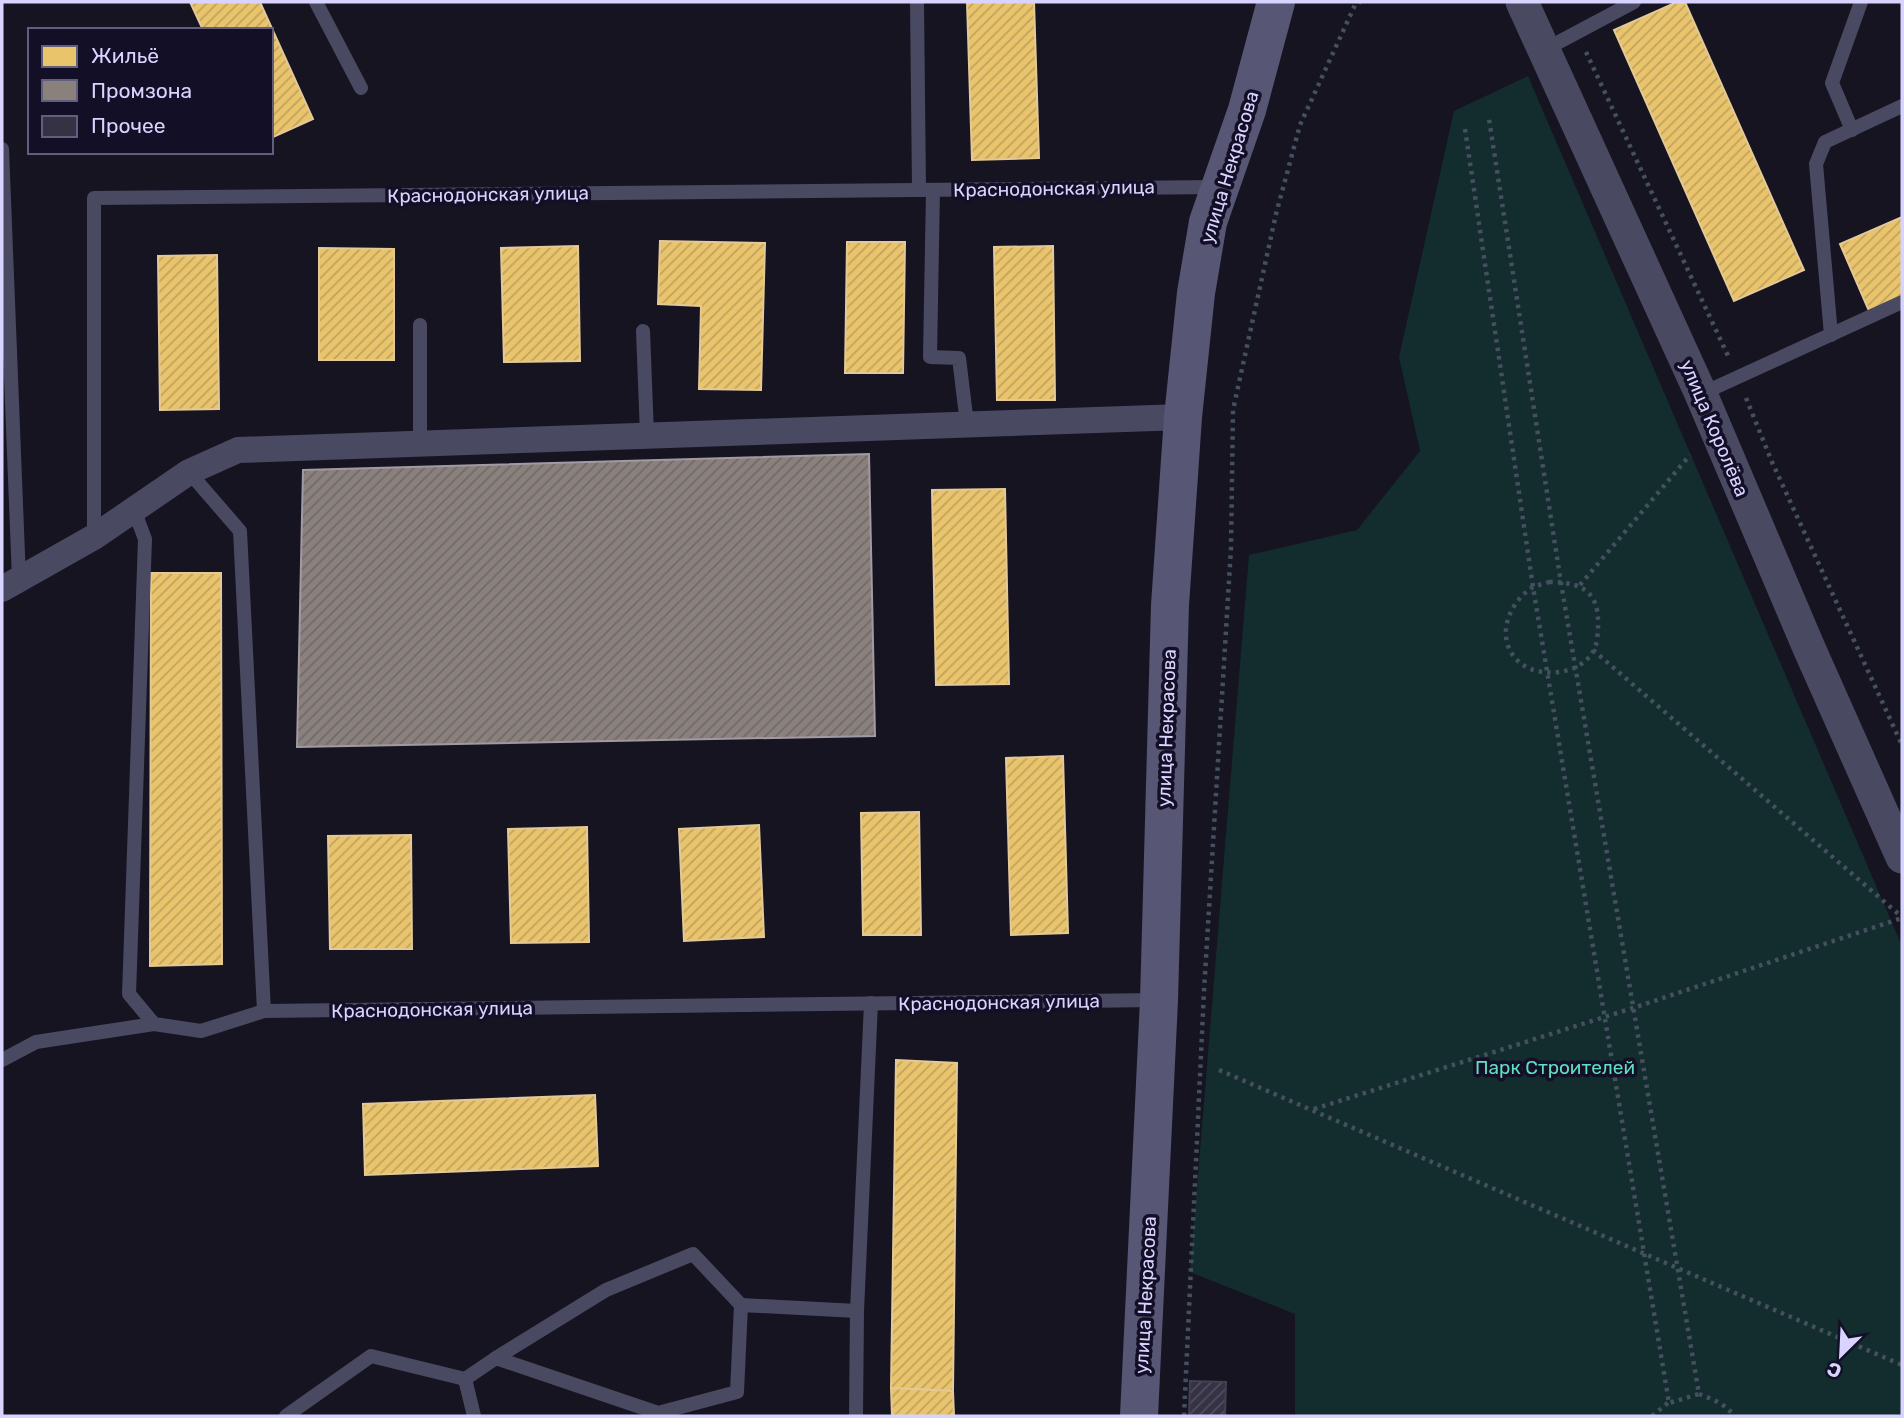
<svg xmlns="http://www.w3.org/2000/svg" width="1904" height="1418" viewBox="0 0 1904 1418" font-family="Rubik,sans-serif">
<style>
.green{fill:#132c2d}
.homes{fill:url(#homes-hatch);stroke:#e4c997;stroke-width:2}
.industry{fill:url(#industry-hatch);stroke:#a29aa3;stroke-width:2}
.building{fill:url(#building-hatch);stroke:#433f54;stroke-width:2}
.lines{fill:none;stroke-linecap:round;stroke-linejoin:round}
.path{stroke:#44505f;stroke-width:4.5;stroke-dasharray:3.5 5;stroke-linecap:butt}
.service{stroke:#4a4962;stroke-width:14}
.minor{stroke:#4a4962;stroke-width:26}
.tertiary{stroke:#4a4962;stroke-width:33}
.secondary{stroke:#575674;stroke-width:38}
.labels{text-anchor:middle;stroke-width:7;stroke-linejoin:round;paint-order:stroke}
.street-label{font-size:19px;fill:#d9d4ff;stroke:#130f26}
.park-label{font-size:19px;fill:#5fe0c0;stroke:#130f26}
</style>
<defs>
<pattern id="homes-hatch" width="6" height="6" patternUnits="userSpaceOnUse" patternTransform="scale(1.75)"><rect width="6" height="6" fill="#e9c46a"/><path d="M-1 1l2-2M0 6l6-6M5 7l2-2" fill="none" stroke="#bfa362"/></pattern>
<pattern id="industry-hatch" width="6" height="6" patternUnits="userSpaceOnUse" patternTransform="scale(1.75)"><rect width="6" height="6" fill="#8a817c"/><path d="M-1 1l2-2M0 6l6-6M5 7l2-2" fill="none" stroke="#706a6b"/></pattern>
<pattern id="building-hatch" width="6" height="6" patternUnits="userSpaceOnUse" patternTransform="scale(1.75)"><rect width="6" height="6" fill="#343243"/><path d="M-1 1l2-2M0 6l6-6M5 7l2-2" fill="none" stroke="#514f5f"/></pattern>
</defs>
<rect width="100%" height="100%" fill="#161421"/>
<polygon class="green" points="1528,76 1902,946 1902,1416 1295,1416 1295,1314 1190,1272 1249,555 1357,530 1420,451 1399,357 1454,111"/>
<g class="homes">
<polygon points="190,2 260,2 313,119 271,138 271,30 203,30"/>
<polygon points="967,2 1034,2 1039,158 972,160"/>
<polygon points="1677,2 1685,2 1804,270 1734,301 1614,30"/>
<polygon points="1902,217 1902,296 1869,311 1840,244"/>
<polygon points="660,241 765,243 761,390 699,389 701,306 658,304"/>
<polygon points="847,242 905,242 903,373 845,373"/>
<polygon points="578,246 580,361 504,362 501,248"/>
<polygon points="1053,246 1055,400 997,400 994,247"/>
<polygon points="319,248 394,249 394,360 319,360"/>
<polygon points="217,255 219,409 160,410 158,256"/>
<polygon points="1005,489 1009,684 936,685 932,490"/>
<polygon points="151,573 221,573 222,964 150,966"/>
<polygon points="1063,756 1068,933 1011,935 1006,758"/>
<polygon points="919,812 921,935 863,935 861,813"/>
<polygon points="759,825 764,937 684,941 679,829"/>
<polygon points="587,827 589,942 511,943 508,829"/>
<polygon points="411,835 412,949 330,949 328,836"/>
<polygon points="896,1060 957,1063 953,1391 891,1388"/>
<polygon points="595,1095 598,1166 365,1175 363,1104"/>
<polygon points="891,1388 953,1391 954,1416 892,1416"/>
</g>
<polygon class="industry" points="869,454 875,736 297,747 303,470"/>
<polygon class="building" points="1190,1381 1226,1382 1225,1416 1189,1416"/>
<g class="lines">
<g class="path">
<polyline points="1586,52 1729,358"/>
<polyline points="1465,129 1533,587 1669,1403 1699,1394 1561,583 1489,119"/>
<polyline points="1746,398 1772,462 1902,745"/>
<path d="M1549 582C1591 582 1602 598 1597 640 1592 674 1540 682 1518 661 1494 638 1509 602 1533 587 1538 585 1544 584 1549 582Z"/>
<polyline points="1580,585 1690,455"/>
<polyline points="1593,650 1902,917"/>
<polyline points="1219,1070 1902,1365"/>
<polyline points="1314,1109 1633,1008 1902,918"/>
<path d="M1699 1394C1712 1399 1726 1404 1734 1416"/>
<polyline points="1184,1416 1204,991 1231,548 1233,410 1276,214 1300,125 1355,5 1360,2"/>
<polyline points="1652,1416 1669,1402"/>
</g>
<g class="service">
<polyline points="316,2 361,88"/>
<polyline points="917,2 919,190"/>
<polyline points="1544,50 1634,2"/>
<polyline points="1852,130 1832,83 1861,2"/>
<polyline points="2,149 19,580"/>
<polyline points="933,190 930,357 959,358 967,424"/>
<polyline points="420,325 420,443"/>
<polyline points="643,331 647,435"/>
<polyline points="1831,335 1816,164 1825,142 1902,106"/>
<polyline points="1701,394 1902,302"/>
<polyline points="189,472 240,531 264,1011 1157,1000"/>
<polyline points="134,510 145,539 129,994 154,1024 201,1031 264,1011"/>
<polyline points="94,537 94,198 1216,187"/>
<polyline points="2,1060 36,1042 154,1024"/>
<polyline points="857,1311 871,1003"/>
<polyline points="496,1358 606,1290 693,1254 741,1305"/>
<polyline points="465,1379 474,1416"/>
<polyline points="286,1416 371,1356 465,1379 496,1358 658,1413 737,1392 741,1305 857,1311 856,1416"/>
</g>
<polyline class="minor" points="2,589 94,537 189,472 238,450 1183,417"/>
<polyline class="tertiary" points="1522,2 1701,394 1809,648 1902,857"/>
<polyline class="secondary" points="1139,1416 1159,1000 1170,605 1183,417 1196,293 1208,222 1247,110 1276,2"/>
</g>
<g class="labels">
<g class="street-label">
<text transform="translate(1229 167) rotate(-73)" y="7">улица Некрасова</text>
<text transform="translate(1054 188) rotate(-1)" y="7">Краснодонская улица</text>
<text transform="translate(488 194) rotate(-1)" y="7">Краснодонская улица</text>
<text transform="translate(1715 428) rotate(67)" y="7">улица Королёва</text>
<text transform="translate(1166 728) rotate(-88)" y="7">улица Некрасова</text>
<text transform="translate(999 1002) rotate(-1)" y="7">Краснодонская улица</text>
<text transform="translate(432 1009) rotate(-1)" y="7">Краснодонская улица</text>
<text transform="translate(1145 1295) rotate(-87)" y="7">улица Некрасова</text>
</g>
<g class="park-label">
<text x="1555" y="1074">Парк Строителей</text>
</g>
</g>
<rect width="1904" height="1418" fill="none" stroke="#d9d4ff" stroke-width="7"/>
<rect x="28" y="28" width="245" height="126" fill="#130f26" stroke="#625e7d" stroke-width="2"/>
<rect x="42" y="46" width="35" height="21" fill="#e9c46a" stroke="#625e7d" stroke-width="2"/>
<text x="91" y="63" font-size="21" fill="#d9d4ff">Жильё</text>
<rect x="42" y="80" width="35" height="21" fill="#8a817c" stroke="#625e7d" stroke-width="2"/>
<text x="91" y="98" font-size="21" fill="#d9d4ff">Промзона</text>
<rect x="42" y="116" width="35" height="21" fill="#343243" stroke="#625e7d" stroke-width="2"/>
<text x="91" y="133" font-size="21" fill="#d9d4ff">Прочее</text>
<g transform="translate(1841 1355) rotate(204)" stroke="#130f26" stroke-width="5" paint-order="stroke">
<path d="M0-5L12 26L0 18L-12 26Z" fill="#d9d4ff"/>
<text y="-10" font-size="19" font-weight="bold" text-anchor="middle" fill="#d9d4ff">С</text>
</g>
</svg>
